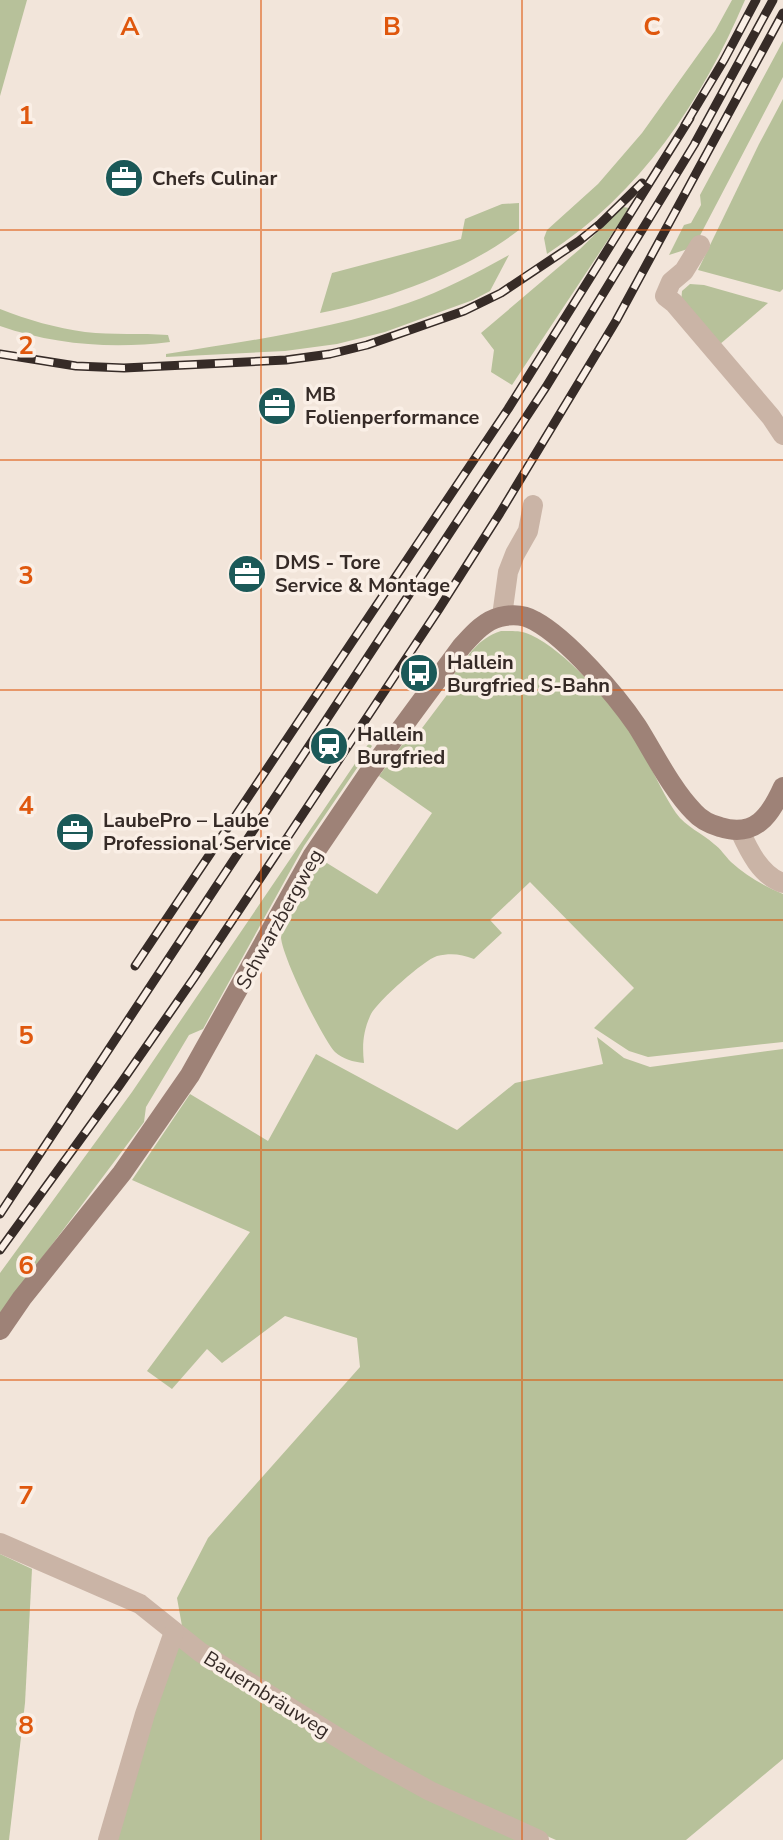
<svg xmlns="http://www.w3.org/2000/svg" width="783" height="1840" viewBox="0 0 783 1840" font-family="'Nunito Sans',sans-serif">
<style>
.green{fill:#b7c19a}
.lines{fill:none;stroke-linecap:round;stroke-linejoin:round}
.street{stroke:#cab4a6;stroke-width:20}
.secondary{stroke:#9e8277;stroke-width:20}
.rail-casing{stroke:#362b27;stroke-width:9}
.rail{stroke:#faefe6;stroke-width:6;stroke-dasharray:18;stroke-linecap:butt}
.grid{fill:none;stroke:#df570d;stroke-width:2;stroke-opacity:0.55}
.labels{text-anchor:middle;stroke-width:7;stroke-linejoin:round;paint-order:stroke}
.poi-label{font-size:20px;font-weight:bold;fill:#362b27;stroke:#faefe6;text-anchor:start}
.street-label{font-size:20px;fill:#362b27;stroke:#faefe6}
.grid-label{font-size:26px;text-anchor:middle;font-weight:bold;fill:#df570d;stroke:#faefe6;stroke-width:7;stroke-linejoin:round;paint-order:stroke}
</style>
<rect width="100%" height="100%" fill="#f2e5da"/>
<g class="green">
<polygon points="0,0 27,0 0,96"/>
<path d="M732 0H745C702 101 640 194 547 254L544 238 547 230 598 184 642 133 715 31Z"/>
<polygon points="783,41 783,77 694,247 669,255 684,225 691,223 701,205 700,195"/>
<polygon points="783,99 783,289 780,292 698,270 759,144"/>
<path d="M519 203V230C466 271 386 300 320 313L332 273 461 239 465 219 502 204Z"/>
<polygon points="623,207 629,208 512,385 491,372 494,350 481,333 580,249"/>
<path d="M509 255 490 291 473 300 385 332 337 344 285 351 166 357V354C247 341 330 330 408 303 443 291 476 273 509 255Z"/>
<polygon points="690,284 704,285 768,303 719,345 681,303 682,291"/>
<path d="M0 309C28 320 56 328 85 332 113 335 141 333 168 335L170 342C113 349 55 345 0 326Z"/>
<path d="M501 631C511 631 522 630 531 635 564 650 612 703 631 733 648 758 659 788 676 813 686 827 702 833 714 844 721 849 725 856 731 862 746 876 764 886 783 894V1042L648 1057 629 1051 594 1028 634 988 530 882 490 920 502 933 474 959C461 954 451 953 437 956 424 960 378 1001 371 1014 363 1031 362 1045 364 1063 353 1062 343 1059 335 1052 323 1040 279 951 281 935 282 921 313 875 322 860L377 894 432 813 379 776 405 741 410 744 459 679 454 674C469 655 477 639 501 631Z"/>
<polygon points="369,743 372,746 304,846 203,1029 189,1035 146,1107 144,1122 0,1314 0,1273 132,1092"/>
<polygon points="597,1037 624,1058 650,1067 783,1049 783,1759 686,1840 556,1840 438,1789 194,1642 182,1626 177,1598 208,1538 360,1367 357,1338 285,1316 222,1363 207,1349 172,1389 147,1371 250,1232 132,1180 190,1094 268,1141 316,1054 457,1130 515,1083 603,1064"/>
<polygon points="0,1554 32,1569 25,1703 9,1840 0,1840"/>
<polygon points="175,1647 183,1648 522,1840 116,1840"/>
</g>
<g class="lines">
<g class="street">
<polyline points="700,245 684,271 671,282 665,296 674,303 771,417 783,435"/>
<polyline points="502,616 508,572 515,554 528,531 533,505"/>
<path d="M740 831C749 851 761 876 783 883"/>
<polyline points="0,1543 140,1604 200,1652 374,1760 430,1791 539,1840"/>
<polyline points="108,1840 145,1714 174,1632"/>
</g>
<path class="secondary" d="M0 1330 22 1298 122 1173 190 1075 313 855 370 771 462 646C473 634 484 621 500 617 512 614 525 615 535 621 568 639 616 695 637 726 654 753 672 790 694 812 701 820 709 824 720 827 755 838 770 816 783 787"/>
<defs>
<g id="rail">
<polyline points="685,125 724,60 756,0"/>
<polyline points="0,354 76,366 124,368 286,360 330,354 367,345 464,311 501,293 579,241 600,224 642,183"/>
<polyline points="135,966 508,409 690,118"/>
<polyline points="0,1214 546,387 694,145 773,0"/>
<polyline points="0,1250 119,1086 194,978 439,609 500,513 616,321 783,13"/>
</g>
</defs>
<use href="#rail" class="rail-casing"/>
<use href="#rail" class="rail"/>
</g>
<path class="grid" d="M261 0V1840M522 0V1840M0 230H783M0 460H783M0 690H783M0 920H783M0 1150H783M0 1380H783M0 1610H783"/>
<defs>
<symbol id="office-disc" viewBox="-11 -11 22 22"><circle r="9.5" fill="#1b5958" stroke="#faefe6"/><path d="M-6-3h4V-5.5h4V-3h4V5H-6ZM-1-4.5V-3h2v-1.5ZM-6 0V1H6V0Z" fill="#fff"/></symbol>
<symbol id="bus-disc" viewBox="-11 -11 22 22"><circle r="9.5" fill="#1b5958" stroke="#faefe6"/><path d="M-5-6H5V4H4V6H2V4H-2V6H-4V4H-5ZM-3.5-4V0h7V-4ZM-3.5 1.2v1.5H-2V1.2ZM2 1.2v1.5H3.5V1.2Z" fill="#fff"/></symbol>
<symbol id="station-disc" viewBox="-11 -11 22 22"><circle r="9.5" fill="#1b5958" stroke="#faefe6"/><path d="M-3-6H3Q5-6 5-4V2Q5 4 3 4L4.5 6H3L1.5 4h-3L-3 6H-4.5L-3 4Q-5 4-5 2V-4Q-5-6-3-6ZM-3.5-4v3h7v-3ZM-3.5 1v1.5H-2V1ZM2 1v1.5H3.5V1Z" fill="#fff"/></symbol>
</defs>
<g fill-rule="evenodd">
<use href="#office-disc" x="102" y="156" width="44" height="44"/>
<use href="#office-disc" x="255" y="384" width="44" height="44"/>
<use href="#office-disc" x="225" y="552" width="44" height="44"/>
<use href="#bus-disc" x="397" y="651" width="44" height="44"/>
<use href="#station-disc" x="307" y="724" width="44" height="44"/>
<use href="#office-disc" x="53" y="810" width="44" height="44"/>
</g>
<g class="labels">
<g class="poi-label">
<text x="152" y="185">Chefs Culinar</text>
<text x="305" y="401">MB<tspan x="305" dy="23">Folienperformance</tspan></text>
<text x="275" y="569">DMS - Tore<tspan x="275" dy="23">Service &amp; Montage</tspan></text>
<text x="447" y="669">Hallein<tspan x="447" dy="23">Burgfried S-Bahn</tspan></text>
<text x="357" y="741">Hallein<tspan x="357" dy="23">Burgfried</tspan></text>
<text x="103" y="827">LaubePro – Laube<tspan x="103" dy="23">Professional Service</tspan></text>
</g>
<g class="street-label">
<text transform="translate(279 919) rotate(-61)" y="7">Schwarzbergweg</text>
<text transform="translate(267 1694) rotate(32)" y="7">Bauernbräuweg</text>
</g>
</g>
<g class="grid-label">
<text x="130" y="35">A</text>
<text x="392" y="35">B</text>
<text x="652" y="35">C</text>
<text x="26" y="124">1</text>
<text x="26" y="354">2</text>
<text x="26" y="584">3</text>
<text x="26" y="814">4</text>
<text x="26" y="1044">5</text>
<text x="26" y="1274">6</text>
<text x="26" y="1504">7</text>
<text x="26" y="1734">8</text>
</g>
</svg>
